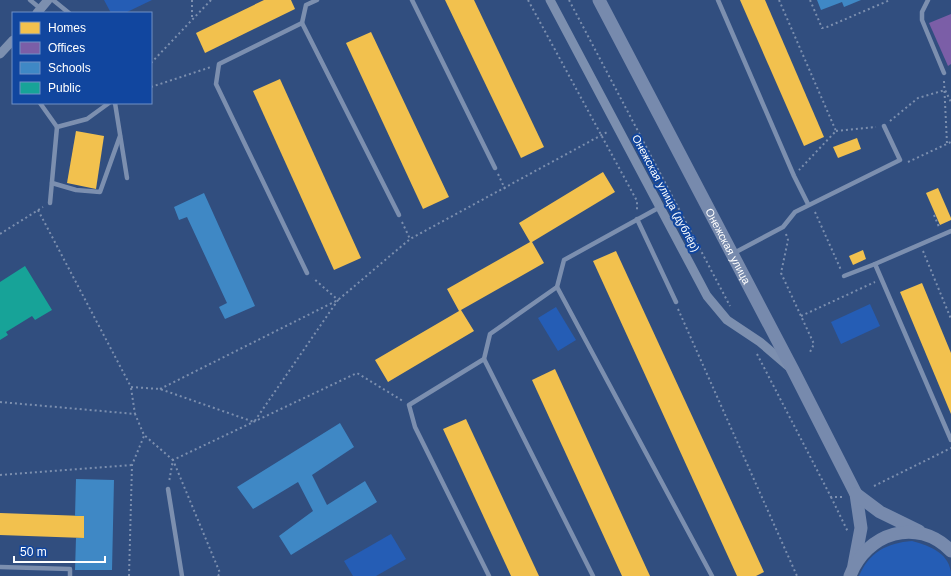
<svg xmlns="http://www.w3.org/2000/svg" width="951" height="576" viewBox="0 0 951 576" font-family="Helvetica,sans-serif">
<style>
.green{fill:#255db5}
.homes{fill:#f2c14e}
.offices{fill:#7b5ea7}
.schools{fill:#3f88c5}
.public{fill:#17a398}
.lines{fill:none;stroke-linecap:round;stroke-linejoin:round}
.path{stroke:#7c8faf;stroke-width:2;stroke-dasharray:2 3;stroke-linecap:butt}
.service{stroke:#7c8faf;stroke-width:4.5}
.minor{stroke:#7c8faf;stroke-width:9}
.secondary{stroke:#778aad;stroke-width:13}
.labels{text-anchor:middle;stroke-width:4;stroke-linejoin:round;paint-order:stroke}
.street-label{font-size:11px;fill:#fff;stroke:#11469f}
</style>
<rect width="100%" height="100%" fill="#314e7f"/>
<g class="green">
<polygon points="104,0 152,0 125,13 111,13"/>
<polygon points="870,304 880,326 841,344 831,322"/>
<polygon points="556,307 576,340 558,351 538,318"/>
<polygon points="391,534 406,559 376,576 353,576 344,561"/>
<path d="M912 541C931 546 951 554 951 576H859C869 552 887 543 912 541Z"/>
</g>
<g class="homes">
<polygon points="264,0 291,0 295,9 205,53 196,33"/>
<polygon points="445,0 474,0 544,147 521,158"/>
<polygon points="740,0 765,0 824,137 804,146"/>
<polygon points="371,32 449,197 423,209 346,43"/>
<polygon points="280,79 361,258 334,270 253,91"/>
<polygon points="76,131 104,136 96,189 67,183"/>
<polygon points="857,138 861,149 838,158 833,147"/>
<polygon points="603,172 615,192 532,242 544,263 461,310 474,331 388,382 375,360 459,311 447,289 530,242 519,223"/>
<polygon points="938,188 951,218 951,220 940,225 926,193"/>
<polygon points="863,250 866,259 853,265 849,256"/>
<polygon points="616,251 764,572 756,576 737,576 593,261"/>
<polygon points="922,283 951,353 951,414 900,292"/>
<polygon points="555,369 650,576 622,576 532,380"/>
<polygon points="466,419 539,576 511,576 443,429"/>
<polygon points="0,513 84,516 84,538 0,535"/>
</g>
<polygon class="offices" points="951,14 951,64 948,66 929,23"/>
<g class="schools">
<polygon points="817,0 861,0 844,7 842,2 821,10"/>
<polygon points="204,193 255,306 225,319 219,307 227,303 187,217 179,220 174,207"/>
<polygon points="340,423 354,447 312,475 327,505 365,481 377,502 291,555 279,536 313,511 298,482 253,509 237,487"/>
<polygon points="76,479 114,480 112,570 75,570 76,538 84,538 84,516 75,516"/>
</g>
<polygon class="public" points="25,266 52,310 35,320 32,316 6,332 8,335 0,340 0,282"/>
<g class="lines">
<g class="path">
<polyline points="528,0 637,201 637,211"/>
<polyline points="569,0 730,306"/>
<polyline points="779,0 836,131 799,170"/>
<polyline points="810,0 822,28 827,27 890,0"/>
<polyline points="192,17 192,0"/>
<polyline points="151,63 211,0"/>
<polyline points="944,81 947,144"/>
<polyline points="151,87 211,67"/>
<polyline points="890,121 918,98 945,90 951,102"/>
<polyline points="836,131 876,127"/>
<polyline points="908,162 951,142"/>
<polyline points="498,174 505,189"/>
<polyline points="38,210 131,387 160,389 254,422 338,300 313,278"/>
<polyline points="815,212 841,270"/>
<polyline points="934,215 939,227"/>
<polyline points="402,222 410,239"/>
<polyline points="0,234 43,207"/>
<polyline points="786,234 788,240 781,273 814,344 809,354"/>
<polyline points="923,251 951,319"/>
<polyline points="678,309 797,576"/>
<polyline points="801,316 875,282"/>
<polyline points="757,354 831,497 843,497"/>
<polyline points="131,388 135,414"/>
<polyline points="160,389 338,300 410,239 609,131"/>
<polyline points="0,402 135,414 144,435 173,460 169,482"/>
<polyline points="0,475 132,465"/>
<polyline points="874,486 951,448"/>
<polyline points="831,497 848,532"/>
<polyline points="129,576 132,465 144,436"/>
<polyline points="218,576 220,573 173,460 357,373 403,401"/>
</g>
<g class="service">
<polyline points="30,0 41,9"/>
<polyline points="53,0 69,13"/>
<polyline points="412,0 495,168"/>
<polyline points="718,0 794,176 808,204"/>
<polyline points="928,0 922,12 922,20 944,73"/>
<polyline points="302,23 399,215"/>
<polyline points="40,103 57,127 87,119 109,103"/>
<polyline points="115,103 127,178"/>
<polyline points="52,183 76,190 100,192 120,136"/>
<polyline points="50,203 57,127"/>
<polyline points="637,219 676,302"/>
<polyline points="951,231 875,264 951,440"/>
<polyline points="734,253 783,227 795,212 900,160 884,126"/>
<polyline points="307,273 216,84 219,64 302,23 306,5 317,0"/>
<polyline points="844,276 875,264"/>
<polyline points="557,287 712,576"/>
<polyline points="484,359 593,576"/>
<polyline points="168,489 182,576"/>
<polyline points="0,567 70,569 70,576"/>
<polyline points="489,576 415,427 409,405 484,359 490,334 557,287 564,260 660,207"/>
</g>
<g class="minor">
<polyline points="550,0 707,296 727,320 760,342 788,366"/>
<polyline points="37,13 48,0"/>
<polyline points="0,54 13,40"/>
</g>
<g class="secondary">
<path id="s1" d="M599 0 793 370 856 494 861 528 854 565"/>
<polyline points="856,494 880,512 919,531"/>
<path d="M850 576C866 533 917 516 951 551"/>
</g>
</g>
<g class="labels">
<g class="street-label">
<text transform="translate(666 193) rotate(62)" y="4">Онежская улица (дублёр)</text>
<text dy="4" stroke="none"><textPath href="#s1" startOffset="278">Онежская улица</textPath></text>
</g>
</g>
<rect x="12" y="12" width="140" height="92" fill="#11469f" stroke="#7090c5"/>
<rect x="20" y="22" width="20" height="12" fill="#f2c14e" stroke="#7090c5"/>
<text x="48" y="32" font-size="12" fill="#ffffff">Homes</text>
<rect x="20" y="42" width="20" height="12" fill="#7b5ea7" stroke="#7090c5"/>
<text x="48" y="52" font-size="12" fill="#ffffff">Offices</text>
<rect x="20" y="62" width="20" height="12" fill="#3f88c5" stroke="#7090c5"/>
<text x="48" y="72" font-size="12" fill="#ffffff">Schools</text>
<rect x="20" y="82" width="20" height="12" fill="#17a398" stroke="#7090c5"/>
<text x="48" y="92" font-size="12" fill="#ffffff">Public</text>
<path d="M14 556v6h91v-6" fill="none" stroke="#ffffff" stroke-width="2"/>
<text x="20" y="556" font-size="12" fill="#ffffff" stroke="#11469f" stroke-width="3" paint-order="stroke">50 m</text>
</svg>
